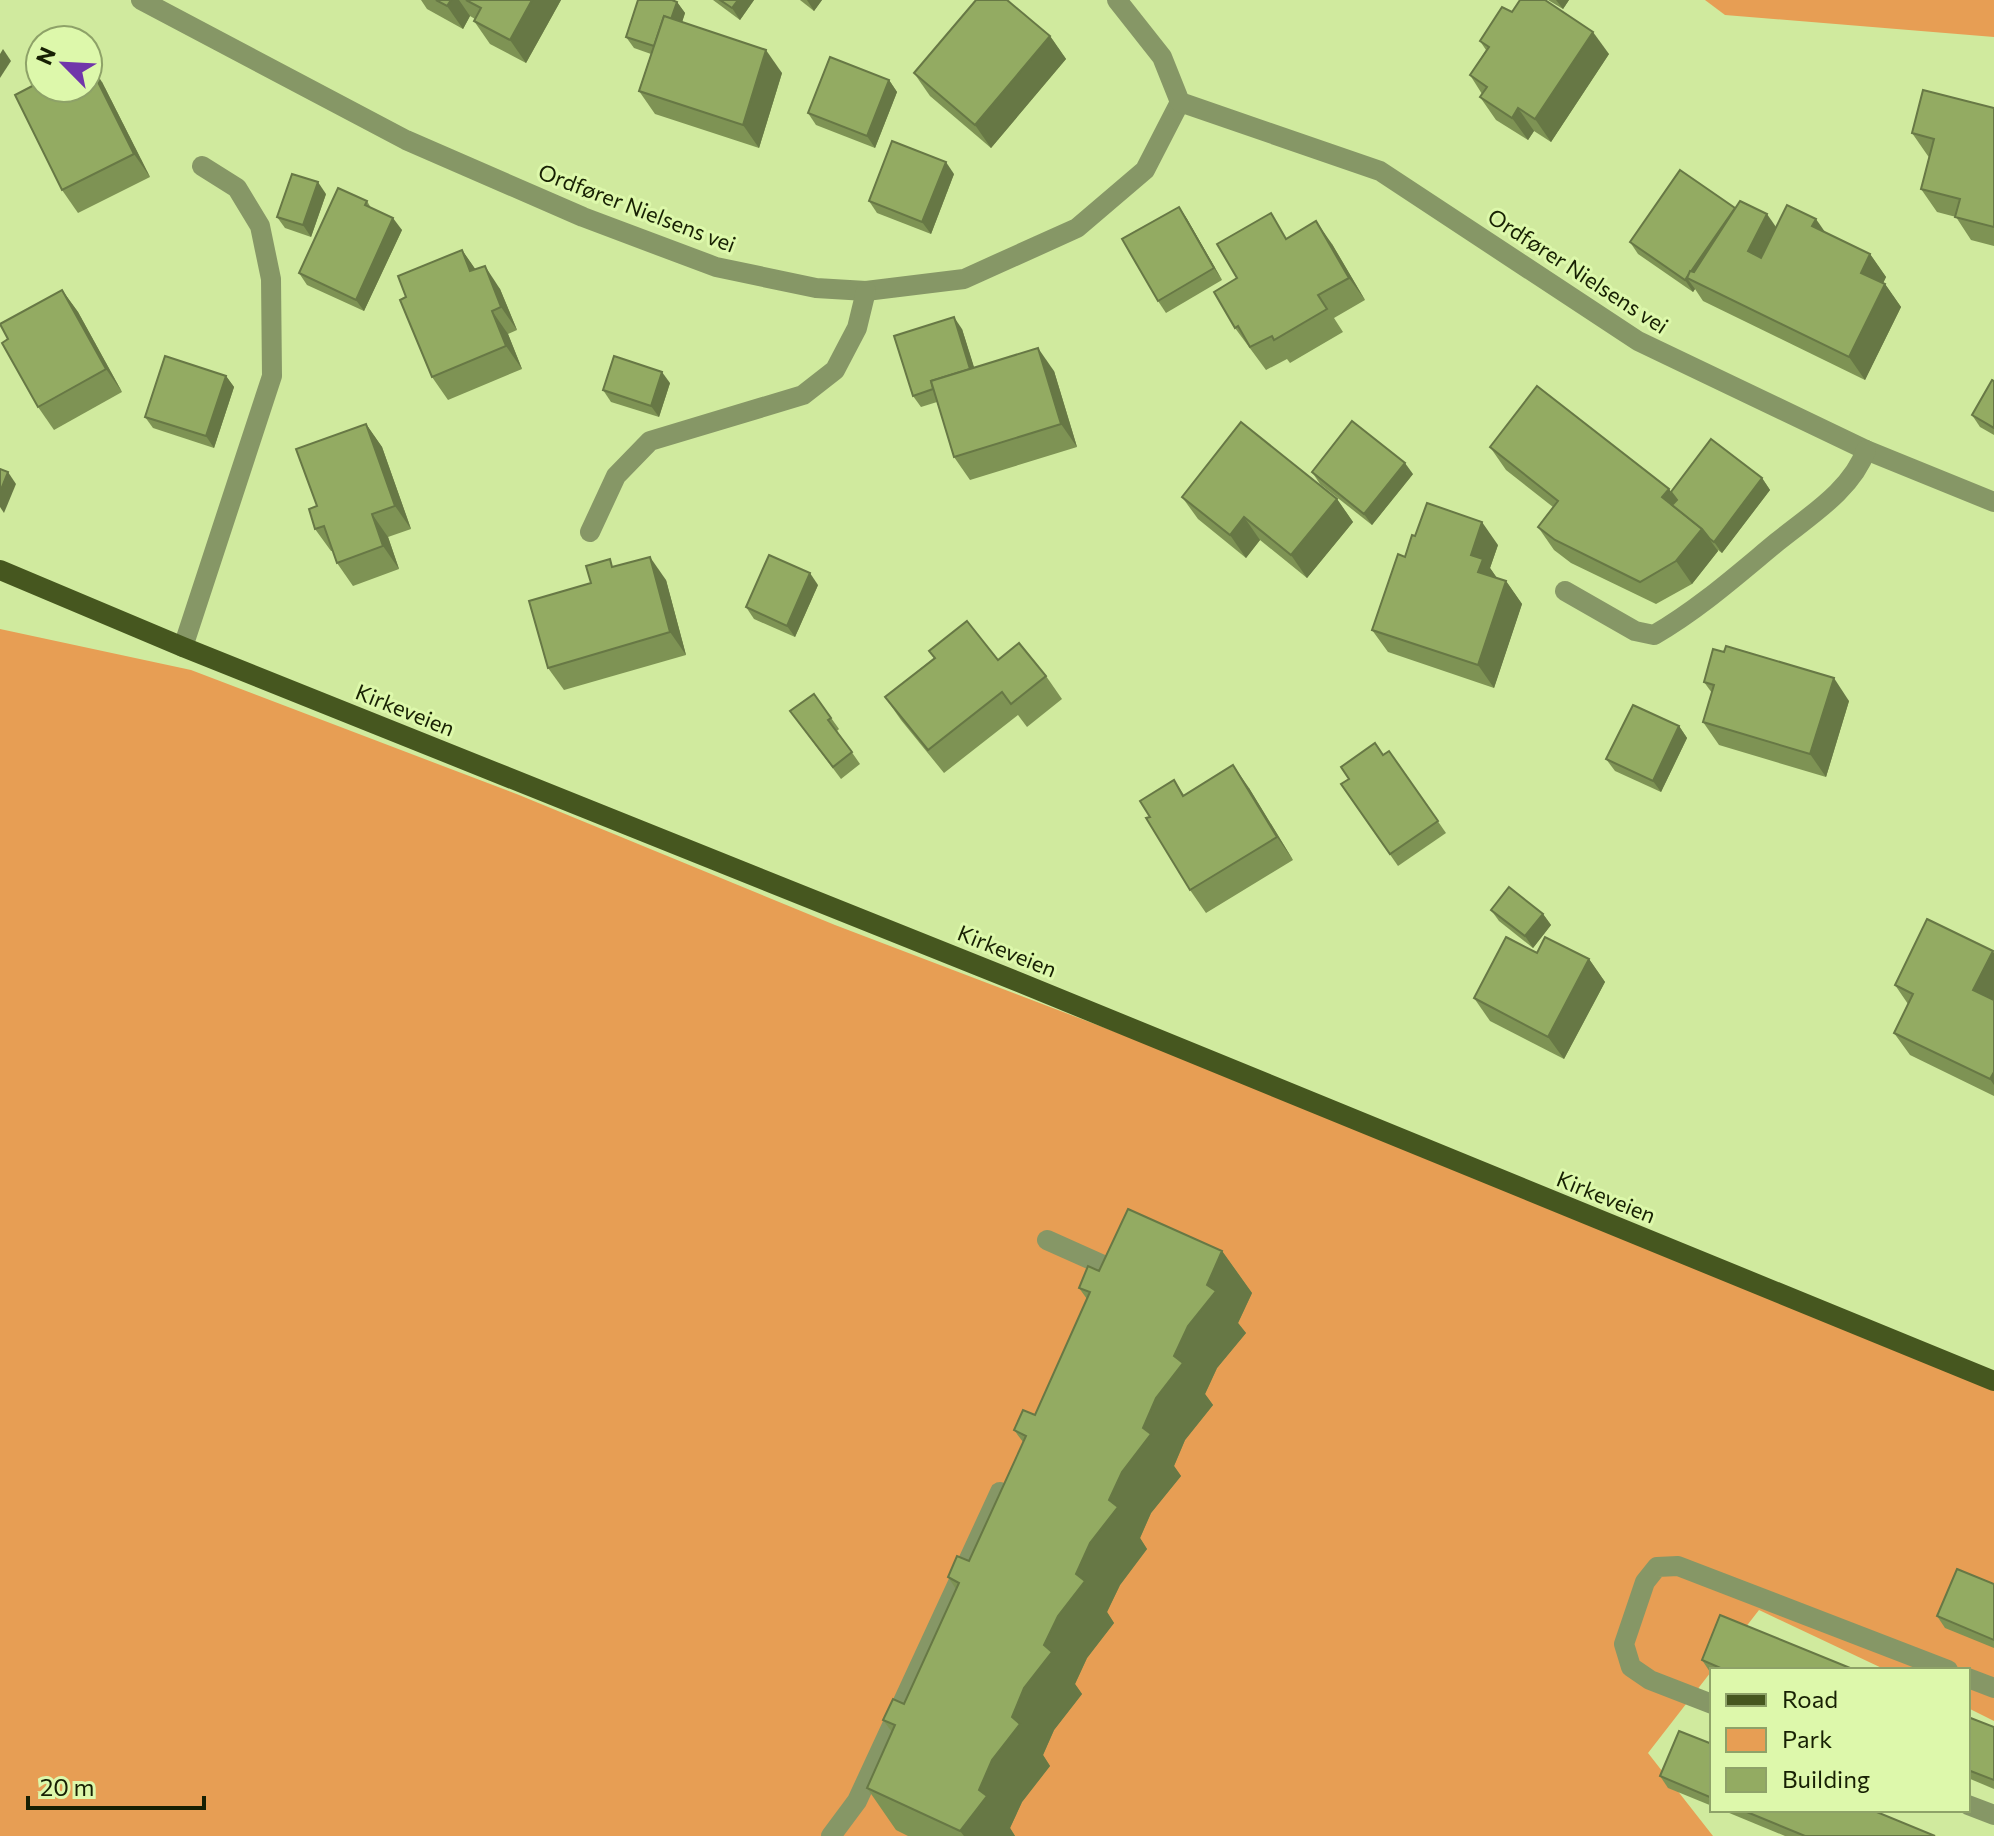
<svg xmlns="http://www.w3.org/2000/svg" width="1994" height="1836" viewBox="0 0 1994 1836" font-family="Commissioner,sans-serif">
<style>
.green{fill:#e79e54}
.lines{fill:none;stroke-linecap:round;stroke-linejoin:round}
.minor{stroke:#869766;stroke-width:20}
.major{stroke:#46571f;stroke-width:20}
.wall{fill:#7e9354}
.shaded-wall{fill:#677845}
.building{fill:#93ab62;stroke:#677845;stroke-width:2}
.labels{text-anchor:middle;stroke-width:6;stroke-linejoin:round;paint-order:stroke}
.street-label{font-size:22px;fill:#172003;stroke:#ddf8ab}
</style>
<rect width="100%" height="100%" fill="#d0ea9e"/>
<g class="green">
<polygon points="1705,0 1994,0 1994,37 1725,15"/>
<polygon points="0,629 191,670 519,795 835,925 1483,1172 1994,1388 1994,1721 1968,1708 1968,1670 1886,1670 1759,1610 1648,1753 1713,1836 0,1836"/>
</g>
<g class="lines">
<g class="minor">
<polyline points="141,0 406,140 583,217 716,267 816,288 866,291 964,279 1077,228 1145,170 1180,102"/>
<polyline points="1117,0 1162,57 1180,102 1380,171 1638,341 1866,450 1994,502"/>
<polyline points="590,532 616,476 650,441 803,395 835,370 857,328 866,291"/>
<path d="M1565 591 1635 631 1654 635C1699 609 1737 575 1777 542 1809 516 1852 490 1866 450"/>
<polyline points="183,647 272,376 271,279 260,226 237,188 202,166"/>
<polyline points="1047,1240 1105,1266 1096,1286"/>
<polyline points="1968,1678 1994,1688"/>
<polyline points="1712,1704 1650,1680 1631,1667 1624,1644 1645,1582 1657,1567 1678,1566 1948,1670"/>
<polyline points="1968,1805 1994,1815"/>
<polyline points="831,1836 857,1801 1000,1492"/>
</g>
<polyline class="major" points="0,570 183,647 1021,983 1994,1381"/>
</g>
<g class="wall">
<polygon points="421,0 561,0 526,63 490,44 474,21 475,19 470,16 463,29 427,9"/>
<polygon points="713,0 754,0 740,20"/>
<polygon points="800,0 822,0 814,11"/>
<polygon points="1548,0 1569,0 1563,9"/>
<polygon points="677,2 685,13 682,22 782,73 759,148 655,114 639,91 651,54 634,48 626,37"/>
<polygon points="1512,12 1609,54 1551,142 1534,131 1528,140 1496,120 1480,97 1482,94 1470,75 1486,50 1480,41"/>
<polygon points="1050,36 1066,59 991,148 930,96 914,73"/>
<polygon points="889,80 897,92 875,148 816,125 808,113"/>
<polygon points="102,82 150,177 78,213 62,190"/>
<polygon points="1994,108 1994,246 1971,240 1956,217 1937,212 1921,189 1929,157 1928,156 1912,133"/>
<polygon points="954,174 931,234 877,213 869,201"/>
<polygon points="326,194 311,237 285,228 277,217"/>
<polygon points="367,201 371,208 402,230 364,311 307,285 299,273"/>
<polygon points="1179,207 1187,219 1222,280 1166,313 1158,301"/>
<polygon points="1735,208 1776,228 1825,232 1870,254 1886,277 1883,283 1885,284 1901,307 1865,380 1703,301 1695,289 1693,292 1638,254 1630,242"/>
<polygon points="1288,238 1332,244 1365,300 1334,318 1343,332 1290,363 1287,359 1266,370 1235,328 1237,278"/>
<polygon points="462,250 475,269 500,289 517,330 508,334 522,369 448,400 432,377 406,297"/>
<polygon points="62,290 78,312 122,392 54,430 38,407 8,339"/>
<polygon points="962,329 974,368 1054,371 1077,447 970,480 954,457 937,402 921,407 913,396"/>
<polygon points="226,376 234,387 214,448 153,428 145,417"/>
<polygon points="1994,381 1994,435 1980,427 1972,415"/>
<polygon points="670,383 659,417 611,402 603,390"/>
<polygon points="366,424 382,447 411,529 388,537 399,569 353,586 337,563 333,551 331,551 315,529 317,506"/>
<polygon points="1490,447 1669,489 1671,492 1762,478 1770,490 1722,553 1718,550 1718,551 1692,584 1656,604 1571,563 1554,550 1538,527 1553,507 1506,470"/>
<polygon points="1312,472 1413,474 1372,525 1320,484"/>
<polygon points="1182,497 1337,499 1353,522 1307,578 1260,540 1246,558 1198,519"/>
<polygon points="1498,545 1490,568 1497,578 1506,581 1522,604 1494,688 1388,652 1372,630 1405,557"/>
<polygon points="615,566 666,580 686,655 564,690 548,668 591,583"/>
<polygon points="818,585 795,637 754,619 746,607"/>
<polygon points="929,651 998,660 1046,676 1062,699 1027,727 1018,715 944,773 901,720 885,697 934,658"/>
<polygon points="1724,652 1849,701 1826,777 1719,745 1703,722 1712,693 1704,682"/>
<polygon points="814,694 839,729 837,731 860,764 841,779 790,711"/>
<polygon points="1679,726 1687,738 1661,792 1615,771 1606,759"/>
<polygon points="1389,751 1446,833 1398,866 1341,784"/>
<polygon points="1174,780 1184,795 1249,788 1293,860 1206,913 1190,890 1150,817"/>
<polygon points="1491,910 1543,914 1551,925 1533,948 1499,921"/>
<polygon points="1537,953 1589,959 1605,982 1564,1059 1490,1021 1474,998"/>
<polygon points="1994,953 1994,1096 1910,1055 1894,1033 1908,1004 1895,985"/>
<polygon points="1222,1251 1252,1293 1238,1323 1246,1333 1217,1368 1205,1394 1213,1405 1185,1440 1174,1466 1181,1476 1151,1513 1140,1538 1147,1549 1120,1585 1107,1612 1114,1623 1087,1658 1075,1684 1082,1694 1054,1730 1043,1755 1050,1766 1022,1802 1010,1828 1015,1836 908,1836 896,1830 867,1788 892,1732 883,1720 904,1704 956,1589 948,1577 969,1561 1023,1442 1014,1430 1035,1415 1087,1299 1079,1288 1099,1271"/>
<polygon points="1994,1584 1994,1648 1945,1628 1937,1616"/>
<polygon points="1702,1660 1855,1670 1712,1670 1712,1673 1710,1672"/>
<polygon points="1968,1717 1994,1727 1994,1789 1968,1778"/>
<polygon points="1712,1744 1712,1806 1668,1788 1660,1776"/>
<polygon points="1722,1810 1872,1810 1935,1836 1785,1836"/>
</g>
<g class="shaded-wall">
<polygon points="451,0 459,0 470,16 463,29 447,6"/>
<polygon points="532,0 561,0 526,63 510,40"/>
<polygon points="738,0 754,0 740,20 732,8"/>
<polygon points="807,0 822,0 814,11"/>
<polygon points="1556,0 1569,0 1563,9"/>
<polygon points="677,2 685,13 670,60 661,48"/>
<polygon points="1593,32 1609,54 1551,142 1535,119"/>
<polygon points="1050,36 1066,59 991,148 975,125"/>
<polygon points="3,49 11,61 0,78 0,54"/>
<polygon points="766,50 782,73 759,148 743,125"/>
<polygon points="88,61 102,82 150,177 134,154"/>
<polygon points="889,80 897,92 875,148 867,136"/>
<polygon points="1518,108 1534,131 1528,140 1512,118"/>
<polygon points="946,162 954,174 931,234 922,222"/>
<polygon points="318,182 326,194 311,237 303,225"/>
<polygon points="1179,207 1187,219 1222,280 1214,268"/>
<polygon points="1735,208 1699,284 1687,278 1695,289 1693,292 1685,280"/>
<polygon points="1767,214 1783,237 1764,274 1748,251"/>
<polygon points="393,218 402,230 364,311 356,300"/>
<polygon points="1816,219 1832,242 1812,226"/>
<polygon points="1316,221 1332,244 1365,300 1349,278"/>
<polygon points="462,250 478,273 470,271"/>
<polygon points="1870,254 1886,277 1877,296 1861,273"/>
<polygon points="485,266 500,289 517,330 501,307"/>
<polygon points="1885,284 1901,307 1865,380 1849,357"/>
<polygon points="62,290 78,312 122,392 106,369"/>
<polygon points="492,311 508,334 522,369 506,346"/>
<polygon points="954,317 962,329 981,389 973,378"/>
<polygon points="1038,348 1054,371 1077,447 1061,424"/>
<polygon points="662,372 670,383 659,417 651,406"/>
<polygon points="226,376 234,387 214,448 206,436"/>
<polygon points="366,424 382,447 411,529 395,506"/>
<polygon points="1405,463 1413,474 1372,525 1364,514"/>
<polygon points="8,472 16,484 4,513 0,507 0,492"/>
<polygon points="1762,478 1770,490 1722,553 1714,542"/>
<polygon points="1669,489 1685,512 1670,508 1662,497"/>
<polygon points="1337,499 1353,522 1307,578 1291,555"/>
<polygon points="372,514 388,537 399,569 383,546"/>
<polygon points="1244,517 1260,540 1246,558 1230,535"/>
<polygon points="1482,522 1498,545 1490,568 1499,581 1478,572 1471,555"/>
<polygon points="1702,529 1718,551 1692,584 1676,561"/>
<polygon points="650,557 666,580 686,655 670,632"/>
<polygon points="810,573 818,585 795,637 787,626"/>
<polygon points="1506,581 1522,604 1494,688 1478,665"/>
<polygon points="1834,678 1849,701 1826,777 1810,754"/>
<polygon points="1679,726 1687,738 1661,792 1653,781"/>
<polygon points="1233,765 1249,788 1293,860 1277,837"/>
<polygon points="1543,914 1551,925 1533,948 1525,936"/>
<polygon points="1993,951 1994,953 1994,1004 1973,990"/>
<polygon points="1589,959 1605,982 1564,1059 1548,1037"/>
<polygon points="1994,1072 1994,1085 1990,1079"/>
<polygon points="1222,1251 1252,1293 1238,1323 1246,1333 1217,1368 1205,1394 1213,1405 1185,1440 1174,1466 1181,1476 1151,1513 1140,1538 1147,1549 1120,1585 1107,1612 1114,1623 1087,1658 1075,1684 1082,1694 1054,1730 1043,1755 1050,1766 1022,1802 1010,1828 1015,1836 964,1836 960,1831"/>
</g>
<g class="building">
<polygon points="436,0 451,0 447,6"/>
<polygon points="466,0 532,0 510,40 474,21 481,8"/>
<polygon points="638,0 672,0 677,2 671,19 664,16 654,46 626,37"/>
<polygon points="720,0 738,0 732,8"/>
<polygon points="976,0 1007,0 1050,36 975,125 914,73"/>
<polygon points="1520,0 1545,0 1593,32 1535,119 1518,108 1512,118 1480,97 1487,87 1470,75 1489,47 1480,41 1502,7 1512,12"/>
<polygon points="664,16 766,50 743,125 639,91"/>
<polygon points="830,57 889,80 867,136 808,113"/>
<polygon points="88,62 134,154 62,190 15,95 40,82 40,88 88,88"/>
<polygon points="1923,90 1994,108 1994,227 1955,217 1960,199 1921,189 1934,139 1912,133"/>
<polygon points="892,141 946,162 922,222 869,201"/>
<polygon points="1680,170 1735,208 1685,280 1630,242"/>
<polygon points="292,174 318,182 303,225 277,217"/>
<polygon points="338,188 367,201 365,205 393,218 356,300 299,273"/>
<polygon points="1740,201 1767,214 1748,251 1761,258 1787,205 1816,219 1812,226 1870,254 1861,273 1885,284 1849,357 1687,278 1690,271 1694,272"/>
<polygon points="1179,207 1214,268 1158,301 1122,239"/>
<polygon points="1271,213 1286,239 1316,221 1349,278 1318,295 1327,309 1274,340 1272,336 1250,347 1238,326 1235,328 1214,292 1237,278 1217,244"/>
<polygon points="462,250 470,271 485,266 501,307 492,311 506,346 432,377 400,300 406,297 398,276"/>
<polygon points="62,290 106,369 38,407 2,343 8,339 0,324"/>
<polygon points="954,317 970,369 931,381 933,389 913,396 894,336"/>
<polygon points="1038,348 1061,424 954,457 931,381"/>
<polygon points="165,356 226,376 206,436 145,417"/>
<polygon points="614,356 662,372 651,406 603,390"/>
<polygon points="1992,380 1994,381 1994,428 1972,415"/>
<polygon points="1537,386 1669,489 1662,497 1702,529 1676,561 1640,582 1555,540 1538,527 1558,501 1490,447"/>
<polygon points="1352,421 1405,463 1364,514 1312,472"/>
<polygon points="1241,422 1337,499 1291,555 1244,517 1230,535 1182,497"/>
<polygon points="366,424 395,506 372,514 383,546 337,563 324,526 315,529 309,509 317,506 296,449"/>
<polygon points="1711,439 1762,478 1714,542 1710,539 1702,529 1672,505 1677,500 1671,492"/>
<polygon points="0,469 8,472 0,492"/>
<polygon points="1427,503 1482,522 1471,555 1483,559 1478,572 1506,581 1478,665 1372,630 1398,554 1405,557 1412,535 1415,536"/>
<polygon points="769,555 810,573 787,626 746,607"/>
<polygon points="650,557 670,632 548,668 529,601 591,583 586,566 610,559 612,567"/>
<polygon points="967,621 998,660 1019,643 1046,676 1011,704 1002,692 928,750 885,697 935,658 929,651"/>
<polygon points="1726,646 1834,678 1810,754 1703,722 1714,685 1704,682 1713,649 1724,652"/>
<polygon points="814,694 831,718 828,720 852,752 833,767 790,711"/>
<polygon points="1633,705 1679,726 1653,781 1606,759"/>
<polygon points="1375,743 1383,755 1389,751 1438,821 1390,854 1341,784 1349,779 1341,767"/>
<polygon points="1233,765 1277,837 1190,890 1146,818 1150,817 1140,801 1174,780 1183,796"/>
<polygon points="1509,887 1543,914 1525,936 1491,910"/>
<polygon points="1927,919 1993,951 1973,990 1994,1000 1994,1072 1990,1079 1894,1033 1913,994 1895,985"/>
<polygon points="1506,937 1537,953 1545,937 1589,959 1548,1037 1474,998"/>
<polygon points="1128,1209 1222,1251 1207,1285 1216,1291 1188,1326 1174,1356 1183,1363 1156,1398 1143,1428 1151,1434 1122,1472 1109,1500 1118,1507 1090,1543 1076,1574 1085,1581 1058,1616 1044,1645 1052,1652 1024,1688 1012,1717 1020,1724 992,1760 979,1790 987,1796 960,1831 867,1788 895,1725 883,1720 893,1699 904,1704 959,1583 948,1577 957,1556 969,1561 1026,1436 1014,1430 1023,1410 1035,1415 1090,1292 1079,1288 1088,1266 1099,1271"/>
<polygon points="1957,1569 1994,1584 1994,1640 1937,1616"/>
<polygon points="1720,1615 1855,1670 1725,1670 1702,1660"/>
<polygon points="1968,1717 1994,1727 1994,1780 1968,1770"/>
<polygon points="1679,1731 1712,1744 1712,1798 1660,1776"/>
<polygon points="1742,1810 1872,1810 1935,1836 1805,1836"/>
</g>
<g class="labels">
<g class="street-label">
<text transform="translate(637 208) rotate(21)" y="8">Ordfører Nielsens vei</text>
<text transform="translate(1578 271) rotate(33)" y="8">Ordfører Nielsens vei</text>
<text transform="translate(405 710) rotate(22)" y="8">Kirkeveien</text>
<text transform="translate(1007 951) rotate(22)" y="8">Kirkeveien</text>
<text transform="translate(1606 1197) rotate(22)" y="8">Kirkeveien</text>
</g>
</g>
<rect x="1710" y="1668" width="260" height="144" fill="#ddf8ab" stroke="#8ea268" stroke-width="2"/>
<rect x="1726" y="1694" width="40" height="12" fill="#46571f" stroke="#8ea268" stroke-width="2"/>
<text x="1782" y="1708" font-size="24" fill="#172003">Road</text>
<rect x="1726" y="1728" width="40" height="24" fill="#e79e54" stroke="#8ea268" stroke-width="2"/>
<text x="1782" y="1748" font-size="24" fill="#172003">Park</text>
<rect x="1726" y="1768" width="40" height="24" fill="#93ab62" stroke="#8ea268" stroke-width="2"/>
<text x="1782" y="1788" font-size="24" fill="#172003">Building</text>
<g transform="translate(64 64) rotate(294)"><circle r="38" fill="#ddf8ab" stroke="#8ea268" stroke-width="2"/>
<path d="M0-6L14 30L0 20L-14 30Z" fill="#7135aa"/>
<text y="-12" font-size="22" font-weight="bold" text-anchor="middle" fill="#172003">N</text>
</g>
<path d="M28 1796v12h176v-12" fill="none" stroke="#172003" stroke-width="4"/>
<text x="40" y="1796" font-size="24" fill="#172003" stroke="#ddf8ab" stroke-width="6" paint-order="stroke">20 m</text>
</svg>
